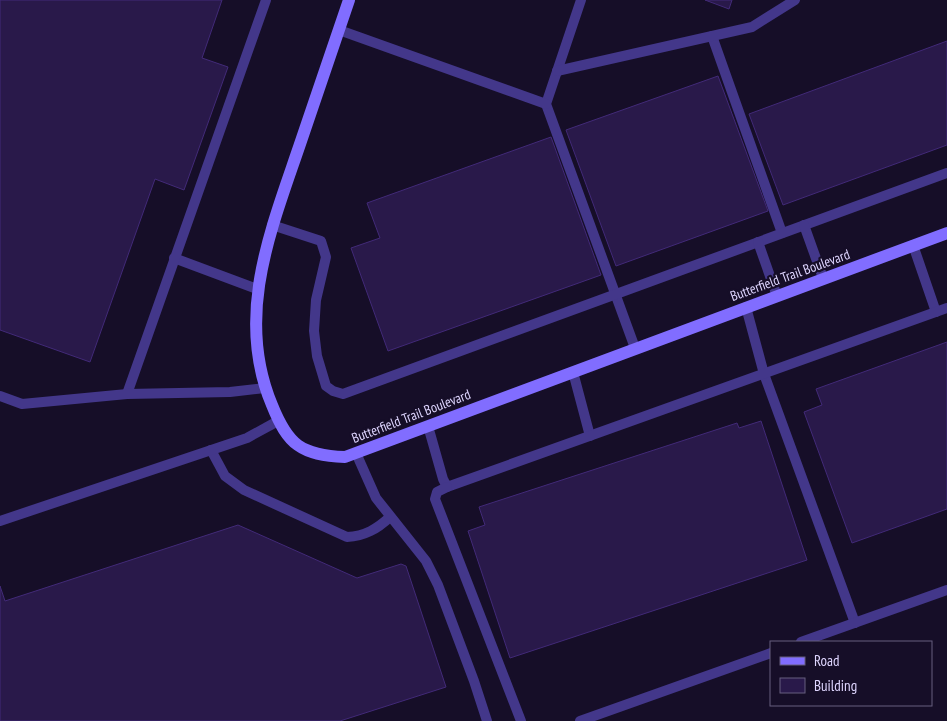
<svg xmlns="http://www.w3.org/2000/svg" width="947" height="721" viewBox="0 0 947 721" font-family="'PT Sans Narrow',sans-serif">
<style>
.building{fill:#29194a;stroke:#422a78}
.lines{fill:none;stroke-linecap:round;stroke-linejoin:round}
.lane{stroke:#43378a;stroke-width:10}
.secondary{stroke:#816dff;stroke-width:12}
.labels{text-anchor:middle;stroke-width:4.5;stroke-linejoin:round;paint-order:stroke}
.street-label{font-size:14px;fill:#dfd6ff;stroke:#160e28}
</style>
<rect width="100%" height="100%" fill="#160e28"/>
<g class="building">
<polygon points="0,0 222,0 202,58 228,67 184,190 155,179 90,362 0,330"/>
<polygon points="705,0 732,0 729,9"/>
<polygon points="947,41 947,145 783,205 749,114"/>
<polygon points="718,76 768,211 616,266 566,130"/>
<polygon points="551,137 601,275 388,351 351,248 380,238 367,203"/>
<polygon points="947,342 947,509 852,543 804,412 822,405 816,389"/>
<polygon points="761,421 807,560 510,658 468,531 485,525 479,507 737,423 739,428"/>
<polygon points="238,525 357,578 401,564 406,566 446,687 340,721 0,721 0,586 5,601"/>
</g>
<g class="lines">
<g class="lane">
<polyline points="581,0 546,104 635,348"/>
<polyline points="339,30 546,104"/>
<polyline points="712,36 782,233"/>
<polyline points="557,71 752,27 795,0"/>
<polyline points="272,225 321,241 326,257 316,300 314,331 317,356 326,386 333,391 343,394 947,173"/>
<polyline points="804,225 823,278"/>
<polyline points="758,242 777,296"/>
<polyline points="913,245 936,312"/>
<polyline points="174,258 257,289"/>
<polyline points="746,307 764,374 855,623"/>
<polyline points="573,372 590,436"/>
<polyline points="127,394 266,0"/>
<polyline points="0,396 22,404 127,394 230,392 265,388"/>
<polyline points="428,426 443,479 447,487 947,308"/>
<path d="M211 450 225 476 244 490 347 537C365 536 377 529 390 517"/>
<polyline points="356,453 376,498 426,561 438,585 474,681 487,721"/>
<polyline points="447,487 437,492 435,499 521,721"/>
<polyline points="0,521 247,438 278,421"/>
<polyline points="801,642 947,590"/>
<polyline points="580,721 771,653"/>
</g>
<path class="secondary" d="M349 0C332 49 316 98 299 147 270 232 235 317 272 405 288 445 301 455 345 457L947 233"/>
</g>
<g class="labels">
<g class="street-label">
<text transform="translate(790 275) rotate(-20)" y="5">Butterfield Trail Boulevard</text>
<text transform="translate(411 416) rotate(-21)" y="5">Butterfield Trail Boulevard</text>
</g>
</g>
<rect x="770" y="641" width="162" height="65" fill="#160e28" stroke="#665e7e"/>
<rect x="780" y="657" width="25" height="8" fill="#816dff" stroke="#665e7e"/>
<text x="814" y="666" font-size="15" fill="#dfd6ff">Road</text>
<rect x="780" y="678" width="25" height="15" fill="#29194a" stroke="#665e7e"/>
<text x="814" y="691" font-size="15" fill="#dfd6ff">Building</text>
</svg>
